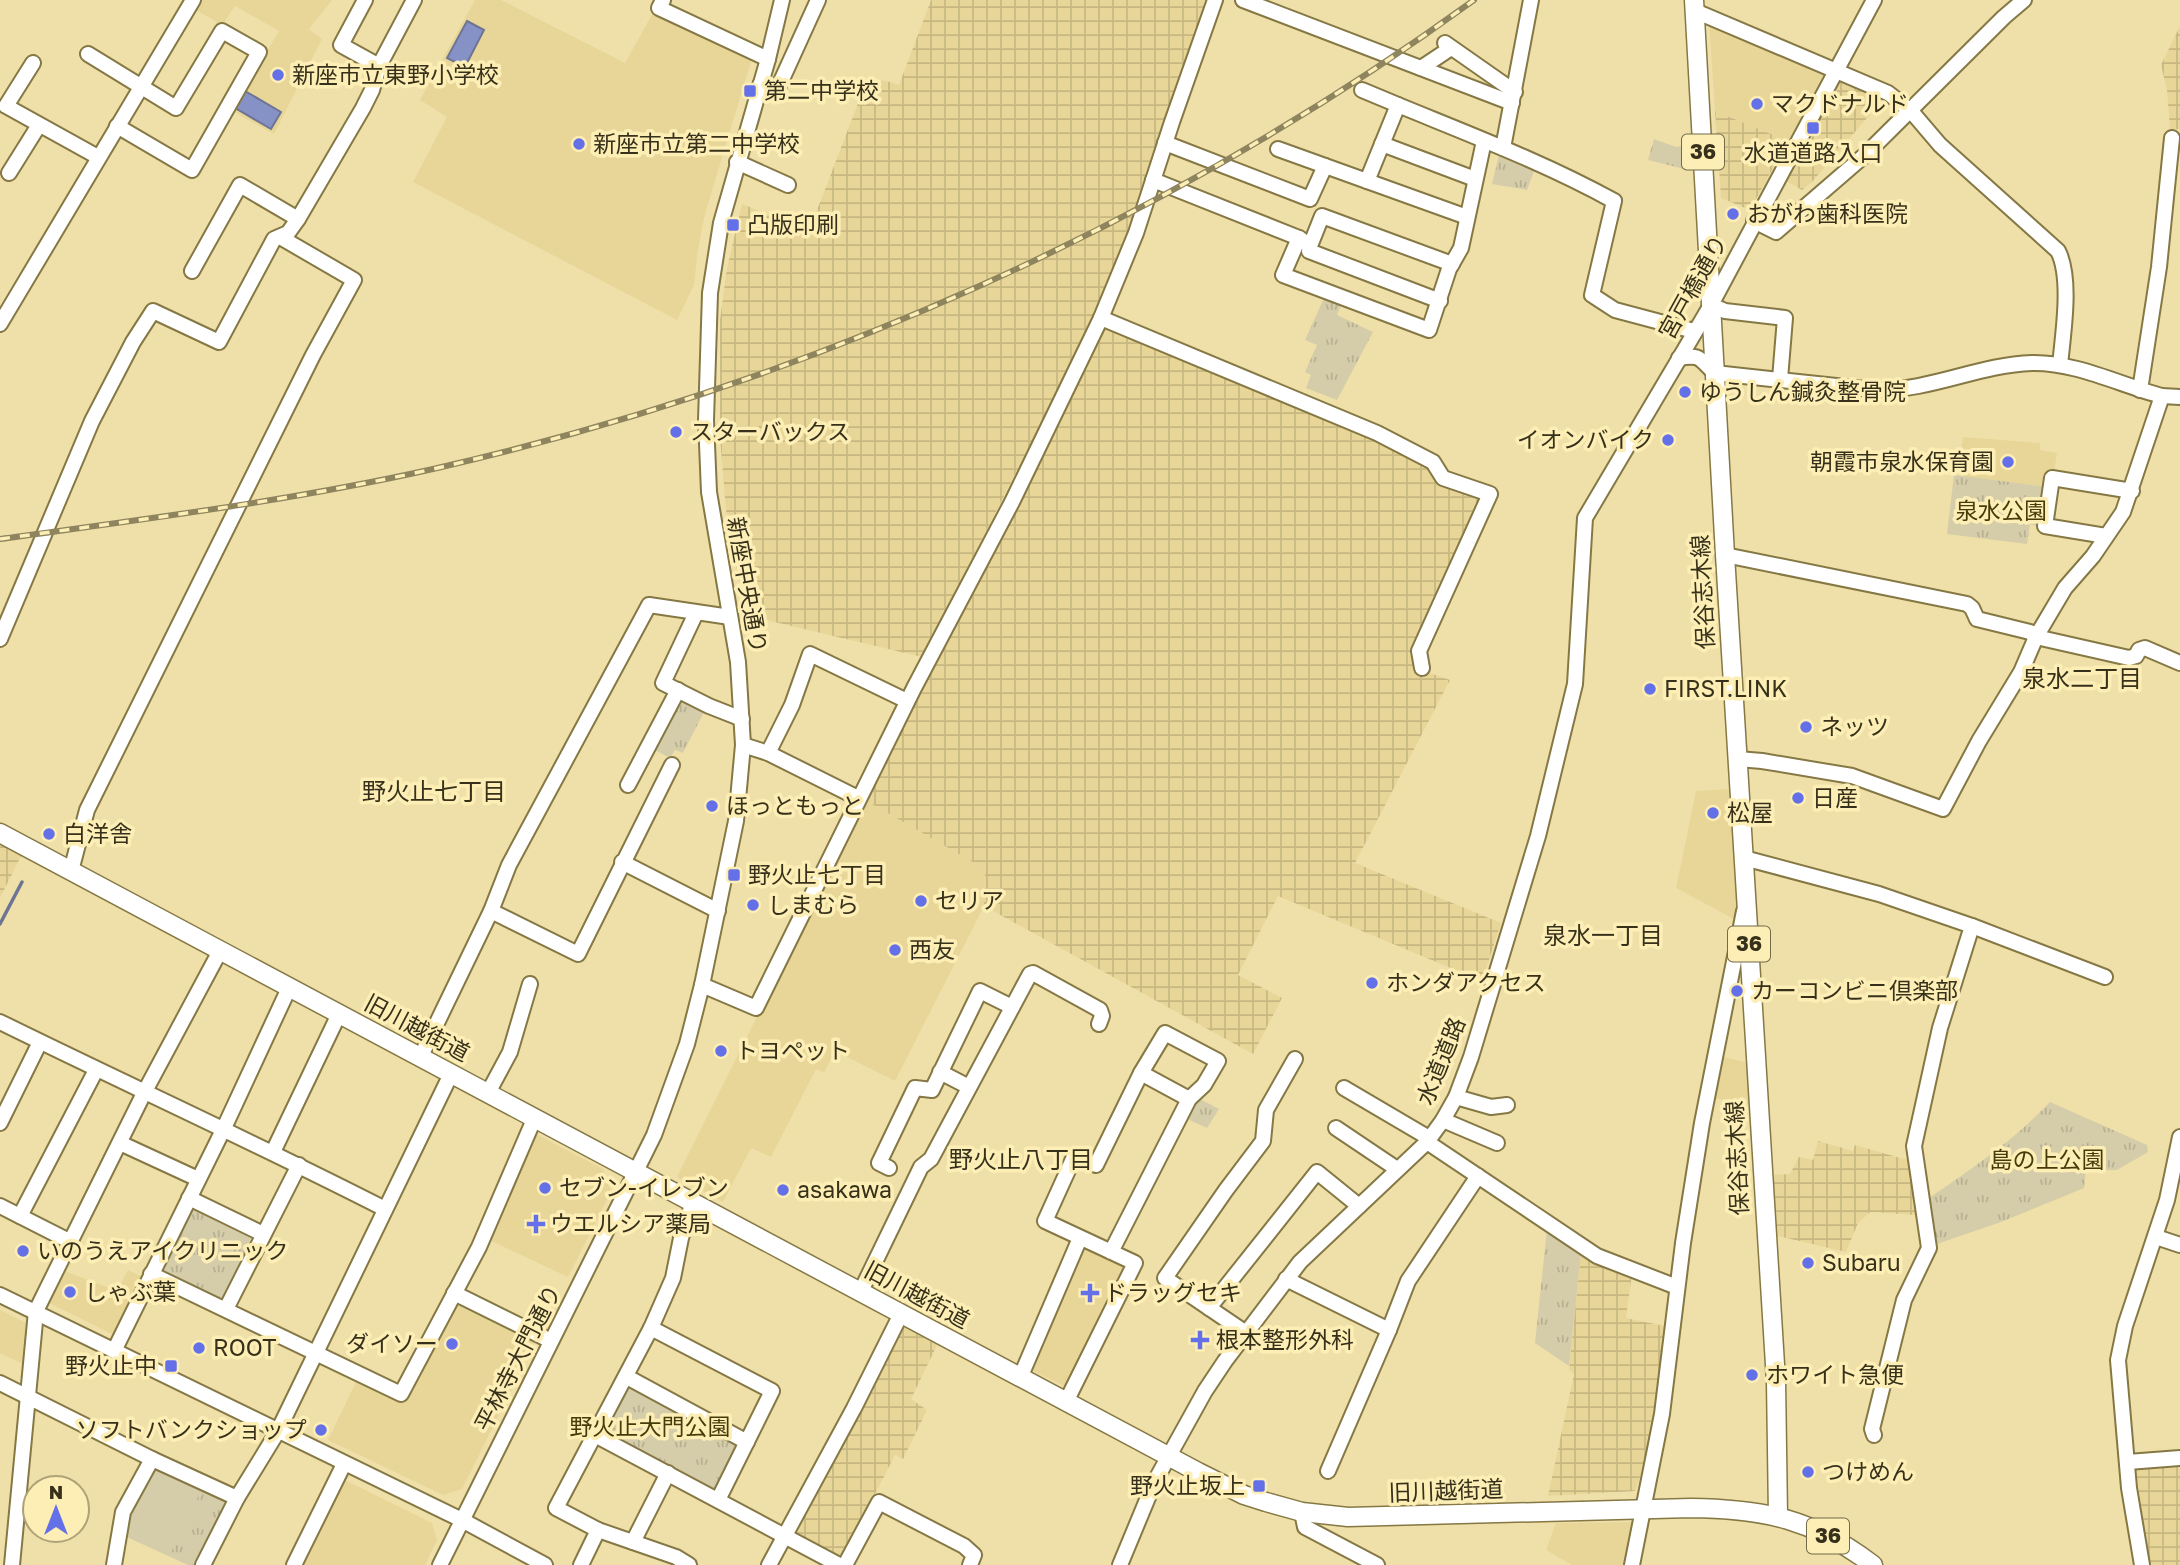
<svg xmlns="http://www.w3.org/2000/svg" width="2180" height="1565" viewBox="0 0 2180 1565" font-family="'Golos Text','Noto Sans JP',sans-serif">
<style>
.built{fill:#e7d697}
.industrial{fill:url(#industrial-grid)}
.park{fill:url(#park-tufts)}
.pitch{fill:#d5cca9}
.water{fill:#8691c6;stroke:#6e7493;stroke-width:2}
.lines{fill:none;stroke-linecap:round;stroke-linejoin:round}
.stream{stroke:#6e7493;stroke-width:3.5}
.minor-casing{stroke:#857844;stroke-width:18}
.major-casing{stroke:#857844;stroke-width:21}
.minor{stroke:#fff;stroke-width:14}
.major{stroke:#fff;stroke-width:18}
.rail-casing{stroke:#8e845e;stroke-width:6}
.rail{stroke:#fceeb5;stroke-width:3.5;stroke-dasharray:10;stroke-linecap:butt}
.poi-dot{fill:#6470e8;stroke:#fceeb5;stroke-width:2.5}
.labels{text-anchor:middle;stroke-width:7;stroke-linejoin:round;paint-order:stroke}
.shield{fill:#fceeb5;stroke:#726a49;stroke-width:2}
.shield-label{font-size:21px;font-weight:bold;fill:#37311b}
.poi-label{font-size:23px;fill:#37311b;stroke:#fceeb5;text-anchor:start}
.street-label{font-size:23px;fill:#37311b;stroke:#fceeb5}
.park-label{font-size:23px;fill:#463b09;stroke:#fceeb5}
.neighbourhood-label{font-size:24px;fill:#37311b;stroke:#fceeb5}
</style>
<defs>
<pattern id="industrial-grid" width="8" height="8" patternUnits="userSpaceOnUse" patternTransform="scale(1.75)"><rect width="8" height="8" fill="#e7d697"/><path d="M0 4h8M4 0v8" fill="none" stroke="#c7b882"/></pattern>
<pattern id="park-tufts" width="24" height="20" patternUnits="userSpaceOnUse" patternTransform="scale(1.75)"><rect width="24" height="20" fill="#d5cca9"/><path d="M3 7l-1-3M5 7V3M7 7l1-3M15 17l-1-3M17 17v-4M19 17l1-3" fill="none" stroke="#b7b091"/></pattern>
</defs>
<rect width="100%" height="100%" fill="#efe0a9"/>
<g class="built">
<polygon points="201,0 332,0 309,29 322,39 274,134 232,111 279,31 235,6 222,25 196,10"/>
<polygon points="475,0 501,0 625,63 654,11 752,58 705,214 698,249 694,285 677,320 413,182 447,117 420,100"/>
<polygon points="1709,22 1826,70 1788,141 1715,111"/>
<polygon points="1963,437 2040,443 2040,450 2057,453 2054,472 2047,487 1958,476"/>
<polygon points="1730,789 1737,904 1734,919 1676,888 1696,791"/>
<polygon points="865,800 985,869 984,906 895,1081 835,1051 824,1073 816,1069 771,1157 751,1148 723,1202 677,1177"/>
<polygon points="1719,1056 1749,1063 1750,1104 1712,1098"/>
<polygon points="538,1135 603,1169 611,1192 568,1277 487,1239 533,1137"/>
<polygon points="1084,1245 1125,1263 1127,1268 1071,1384 1064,1386 1033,1371 1030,1365"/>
<polygon points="62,1270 117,1291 128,1270 144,1278 116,1333 112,1334 47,1302"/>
<polygon points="461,1304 532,1339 534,1344 462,1489 443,1495 328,1440 357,1380 405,1403 454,1305"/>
<polygon points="0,1310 26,1323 23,1364 0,1353"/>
<polygon points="345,1480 432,1523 437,1540 425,1565 299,1565 341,1481"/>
<polygon points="1636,1522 1628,1565 1572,1565 1546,1550 1556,1523"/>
</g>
<g class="industrial">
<polygon points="931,0 1210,0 1114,280 922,657 745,615 726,511 720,437 720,320 727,268 742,204 809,231 862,93 883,80 899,85"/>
<polygon points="2180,26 2180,129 2170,129 2167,90 2161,65"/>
<polygon points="1841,76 1884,98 1812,182 1802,190 1786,181"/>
<polygon points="1715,111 1788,141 1750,210 1721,198"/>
<polygon points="1104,327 1369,438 1426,465 1439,484 1482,498 1412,647 1416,668 1450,680 1355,863 1501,923 1482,981 1278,896 1238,975 1282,998 1253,1054 984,906 985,869 865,800 933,661"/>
<polygon points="0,843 22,854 0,898"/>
<polygon points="1818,1141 1853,1151 1855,1145 1911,1161 1921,1212 1916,1215 1870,1212 1858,1223 1846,1252 1774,1235 1771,1175 1790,1174 1799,1157 1813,1160"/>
<polygon points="1581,1253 1632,1273 1626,1318 1669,1327 1661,1400 1646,1460 1635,1491 1548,1496 1574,1374 1569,1370"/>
<polygon points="903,1323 939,1341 911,1399 927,1410 903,1459 895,1455 842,1558 838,1559 795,1536 794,1530"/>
<polygon points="2180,1461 2180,1565 2150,1565 2135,1465"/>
</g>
<g class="park">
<polygon points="1654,139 1676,147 1688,145 1688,170 1648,160"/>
<polygon points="1501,147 1537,163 1527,190 1492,184"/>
<polygon points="1325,296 1342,302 1337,315 1373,332 1337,400 1306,388 1311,375 1305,372 1317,345 1305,340"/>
<polygon points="1954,475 2047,487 2041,527 2030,524 2027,544 1947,534"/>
<polygon points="678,698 705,710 683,753 675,750 670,758 653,749"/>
<polygon points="1198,1098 1219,1109 1207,1128 1185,1118"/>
<path d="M2050 1102 2147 1145 2148 1152 2117 1170H2086L2084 1188 2001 1222 1934 1245 1926 1200C1970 1170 2013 1141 2050 1102Z"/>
<polygon points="192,1209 252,1236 223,1299 164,1271 163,1268"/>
<polygon points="1547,1229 1581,1253 1569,1366 1535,1343"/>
<polygon points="627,1377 747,1442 718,1500 595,1435"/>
<polygon points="202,1489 227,1502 229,1507 199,1565 188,1565 125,1536"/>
</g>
<polygon class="pitch" points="157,1467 202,1489 169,1556 125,1536 128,1512 153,1469"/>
<g class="water">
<polygon points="467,21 484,30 465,67 447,58"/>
<polygon points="245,91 281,112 271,129 235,108"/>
</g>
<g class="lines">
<polyline class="stream" points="0,924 22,882"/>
<defs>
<g id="minor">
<polyline points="365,0 341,45 379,66"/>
<polyline points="663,0 659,8 768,59"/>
<polyline points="1243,0 1512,103"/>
<path d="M1695 11 1888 93 1911 111 1940 145 2058 251C2072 278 2063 334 2060 365"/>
<polyline points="1445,43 1515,92"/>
<polyline points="88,54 176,108 222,31 259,52 192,170 117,126"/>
<polyline points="33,63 6,106 98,157"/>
<polyline points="1421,68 1451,48"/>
<polyline points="760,85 778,88 818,0"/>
<polyline points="1362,90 1398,105"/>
<polyline points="1165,143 1310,199 1325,166"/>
<polyline points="1382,144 1475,179"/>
<polyline points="1503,148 1531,0"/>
<polyline points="1278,149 1467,217"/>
<polyline points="737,162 788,185"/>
<polyline points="9,173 39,125"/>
<polyline points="1153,180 1299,238 1310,246 1309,251 1440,301"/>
<path d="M1367 181 1398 105C1471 135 1545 163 1614 201L1592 295 1615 310 1694 331"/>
<polyline points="1754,221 1776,232 1865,155 2004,17 2024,0"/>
<polyline points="1299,238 1283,275 1429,330 1449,269 1461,248 1484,141"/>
<polyline points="1310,246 1322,216 1452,264"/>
<polyline points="192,271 240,185 298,219"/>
<polyline points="1711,305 1725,311 1785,318 1780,379"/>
<polyline points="1101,318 1377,433 1433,462 1443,478 1490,494 1419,651 1422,668"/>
<polyline points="0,324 193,0"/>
<path d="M1679 358C1702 354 1699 359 1715 373L1874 390C1932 391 1977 365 2032 363 2076 362 2120 385 2162 396L2180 397"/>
<polyline points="2140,390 2159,267 2172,138"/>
<polyline points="2106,536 2045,526 2052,478 2132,491"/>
<polyline points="1725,555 1967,604 1972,608 1977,619 2030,632 2036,637 2129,658 2136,656 2139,650 2145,648 2180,663"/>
<polyline points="696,613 663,683 709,706 742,719"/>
<polyline points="0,639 92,421 133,342 153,311 219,342 274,239 288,233 298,219 363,108 372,90 379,66 414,0"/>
<polyline points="743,745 768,753 858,798"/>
<polyline points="768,753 792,705 810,654 907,701"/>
<polyline points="1738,759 1762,761 1852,776 1943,809 1979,741 2021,672 2036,637 2065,588 2093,556 2123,512 2162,396"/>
<polyline points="628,785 678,690"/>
<polyline points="1744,858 1879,894 1972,926 1940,1028 1914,1146 1929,1248 1904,1300 1872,1429 1874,1435"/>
<polyline points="622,862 718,911"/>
<polyline points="71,871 87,810 313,355 354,280 280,237"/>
<polyline points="491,911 578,954 672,765"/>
<polyline points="1972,926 2105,977"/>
<polyline points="702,985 756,1008 914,688 1012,502 1101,318 1136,233 1172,122 1215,0"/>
<path d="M0 1022C128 1085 258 1144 385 1209"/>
<polyline points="420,1058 491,911 509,865 649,605 730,617"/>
<polyline points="940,1072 969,1087"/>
<polyline points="1141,1073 1189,1099"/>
<polyline points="1344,1088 1429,1138"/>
<polyline points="488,1093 510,1052 530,984"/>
<polyline points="1456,1097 1491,1107 1507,1105"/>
<polyline points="1443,1120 1497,1143"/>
<polyline points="0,1123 40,1042"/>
<polyline points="1336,1128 1397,1169"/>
<polyline points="1427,1142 1597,1256 1677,1287"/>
<polyline points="120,1143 198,1179"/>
<polyline points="273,1152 339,1014"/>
<polyline points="889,1168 879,1163 915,1088 932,1090 980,991 1012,1007"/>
<polyline points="189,1198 263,1234"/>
<polyline points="0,1206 71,1242"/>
<polyline points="20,1216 96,1070"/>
<polyline points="2156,1237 2180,1245"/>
<polyline points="151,1274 401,1394 479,1247 535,1117"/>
<polyline points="1286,1279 1389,1330"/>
<polyline points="454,1293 551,1341"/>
<polyline points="860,1293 921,1167 931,1159 1030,974 1033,973 1100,1010 1102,1016 1099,1024"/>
<polyline points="0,1295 462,1520 545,1565"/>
<polyline points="1209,1308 1317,1172 1359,1206"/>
<polyline points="226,1309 299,1165"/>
<polyline points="651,1328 772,1391 718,1500"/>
<polyline points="1246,1333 1165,1278 1226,1190 1263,1141 1266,1110 1295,1059"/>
<polyline points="114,1351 224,1128 289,988"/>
<polyline points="627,1377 747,1442"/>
<polyline points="1020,1378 1080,1238"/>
<polyline points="0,1383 152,1459 237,1498"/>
<polyline points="1066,1402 1135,1263 1045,1221 1074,1157 1096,1165 1141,1073 1165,1033 1218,1061 1204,1085 1189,1099 1111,1252"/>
<polyline points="595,1435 839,1565"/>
<polyline points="2128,1462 2180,1458"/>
<polyline points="1328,1471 1389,1330 1408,1281 1478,1176"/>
<polyline points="1302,1512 1305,1527 1377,1565"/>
<polyline points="598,1530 676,1557 689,1565"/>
<polyline points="633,1542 668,1473"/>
<polyline points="12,1565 36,1311 144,1093 220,951"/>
<polyline points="114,1565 123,1512 152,1459"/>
<polyline points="203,1565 237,1498 278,1431 451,1074"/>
<polyline points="294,1565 344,1464"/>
<polyline points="440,1565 654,1135 687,1044 702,985 736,821 743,745 738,662 709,492 706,420 710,293 721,223 768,59 782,0"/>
<polyline points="581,1565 598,1530 556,1508 651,1328 673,1278 681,1238 693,1202"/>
<polyline points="769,1565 854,1408 901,1314"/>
<polyline points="845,1565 879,1502 964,1546 974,1555 970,1565"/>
<polyline points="1120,1565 1154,1483 1205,1391 1225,1361 1300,1262 1427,1142 1443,1120 1456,1097 1471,1057 1538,836 1575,684 1585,518 1711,305 1874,0"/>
<polyline points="1632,1565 1662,1414 1683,1243 1702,1123 1744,911"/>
<polyline points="2142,1565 2129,1488 2118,1360 2125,1326 2167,1200 2180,1137"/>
</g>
<g id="major">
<polyline points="1694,0 1725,555 1776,1381 1778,1516"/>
<path d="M0 833 1198 1472 1244 1495 1266 1502 1302 1512 1348 1517 1691 1508C1765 1509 1813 1519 1873 1565"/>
</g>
</defs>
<use href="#minor" class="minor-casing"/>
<use href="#major" class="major-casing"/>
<use href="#minor" class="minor"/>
<use href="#major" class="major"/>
<defs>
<path id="rail" d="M0 539C145 519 290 501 433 469 806 384 1164 225 1474 0"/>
</defs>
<use href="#rail" class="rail-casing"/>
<use href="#rail" class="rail"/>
</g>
<g class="poi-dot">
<circle cx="278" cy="75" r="7"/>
<rect x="743" y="84" width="14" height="14" rx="3.5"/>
<circle cx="1757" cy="104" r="7"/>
<rect x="1806" y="121" width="14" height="14" rx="3.5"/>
<circle cx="579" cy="144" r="7"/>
<circle cx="1733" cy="214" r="7"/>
<rect x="726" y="218" width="14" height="14" rx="3.5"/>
<circle cx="1685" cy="392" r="7"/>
<circle cx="676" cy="432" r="7"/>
<circle cx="1668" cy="440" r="7"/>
<circle cx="2008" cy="462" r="7"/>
<circle cx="1650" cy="689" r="7"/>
<circle cx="1806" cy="727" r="7"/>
<circle cx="1798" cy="798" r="7"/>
<circle cx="712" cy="806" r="7"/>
<circle cx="1713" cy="813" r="7"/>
<circle cx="49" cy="834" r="7"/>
<rect x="727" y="868" width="14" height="14" rx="3.5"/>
<circle cx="921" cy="901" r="7"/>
<circle cx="753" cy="905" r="7"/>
<circle cx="895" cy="950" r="7"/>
<circle cx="1372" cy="983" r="7"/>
<circle cx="1737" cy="991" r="7"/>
<circle cx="721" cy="1051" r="7"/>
<circle cx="545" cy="1188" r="7"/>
<circle cx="783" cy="1190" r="7"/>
<path d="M532.5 1213.5h7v7h7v7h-7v7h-7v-7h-7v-7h7z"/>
<circle cx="23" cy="1251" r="7"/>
<circle cx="1808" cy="1263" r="7"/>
<circle cx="70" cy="1292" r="7"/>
<path d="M1086.5 1282.5h7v7h7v7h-7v7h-7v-7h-7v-7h7z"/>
<path d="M1196.5 1329.5h7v7h7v7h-7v7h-7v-7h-7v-7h7z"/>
<circle cx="452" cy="1344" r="7"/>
<circle cx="199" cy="1348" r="7"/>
<rect x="164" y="1359" width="14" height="14" rx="3.5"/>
<circle cx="1752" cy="1375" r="7"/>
<circle cx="321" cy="1430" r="7"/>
<circle cx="1808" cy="1472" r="7"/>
<rect x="1252" y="1479" width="14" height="14" rx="3.5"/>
</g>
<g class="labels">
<g class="shield">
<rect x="1682" y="134.5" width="42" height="35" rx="5"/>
<rect x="1728" y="926.5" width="42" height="35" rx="5"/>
<rect x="1807" y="1518.5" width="42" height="35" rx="5"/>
</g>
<g class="shield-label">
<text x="1703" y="159">36</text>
<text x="1749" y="951">36</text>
<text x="1828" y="1543">36</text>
</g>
<g class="poi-label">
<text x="292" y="83">新座市立東野小学校</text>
<text x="764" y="99">第二中学校</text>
<text x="1771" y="112">マクドナルド</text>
<text x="593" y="152">新座市立第二中学校</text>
<text x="1813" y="161" text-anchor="middle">水道道路入口</text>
<text x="1747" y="222">おがわ歯科医院</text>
<text x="747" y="233">凸版印刷</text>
<text x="1699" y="400">ゆうしん鍼灸整骨院</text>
<text x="690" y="440">スターバックス</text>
<text x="1654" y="448" text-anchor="end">イオンバイク</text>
<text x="1994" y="470" text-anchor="end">朝霞市泉水保育園</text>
<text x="1664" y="697">FIRST.LINK</text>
<text x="1820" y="735">ネッツ</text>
<text x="1812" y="806">日産</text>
<text x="726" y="814">ほっともっと</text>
<text x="1727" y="821">松屋</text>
<text x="63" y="842">白洋舎</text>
<text x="748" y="883">野火止七丁目</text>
<text x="935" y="909">セリア</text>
<text x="767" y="913">しまむら</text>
<text x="909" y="958">西友</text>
<text x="1386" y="991">ホンダアクセス</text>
<text x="1751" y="999">カーコンビニ倶楽部</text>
<text x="735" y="1059">トヨペット</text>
<text x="559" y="1196">セブン-イレブン</text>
<text x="797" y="1198">asakawa</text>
<text x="550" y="1232">ウエルシア薬局</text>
<text x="37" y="1259">いのうえアイクリニック</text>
<text x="1822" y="1271">Subaru</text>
<text x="84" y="1300">しゃぶ葉</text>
<text x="1104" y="1301">ドラッグセキ</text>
<text x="1216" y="1348">根本整形外科</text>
<text x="438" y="1352" text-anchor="end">ダイソー</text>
<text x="213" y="1356">ROOT</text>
<text x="157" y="1374" text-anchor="end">野火止中</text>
<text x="1766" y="1383">ホワイト急便</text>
<text x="307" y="1438" text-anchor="end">ソフトバンクショップ</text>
<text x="1822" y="1480">つけめん</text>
<text x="1245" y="1494" text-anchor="end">野火止坂上</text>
</g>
<g class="street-label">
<text transform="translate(1693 287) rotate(-61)" y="8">宮戸橋通り</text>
<text transform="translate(747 585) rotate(80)" y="8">新座中央通り</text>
<text transform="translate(1703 592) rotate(-93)" y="8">保谷志木線</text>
<text transform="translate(417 1028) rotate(28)" y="8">旧川越街道</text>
<text transform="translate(1441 1061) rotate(-68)" y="8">水道道路</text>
<text transform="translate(1737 1158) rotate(-93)" y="8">保谷志木線</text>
<text transform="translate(917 1295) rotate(28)" y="8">旧川越街道</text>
<text transform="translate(518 1358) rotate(-63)" y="8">平林寺大門通り</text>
<text transform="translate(1446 1491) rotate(-2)" y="8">旧川越街道</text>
</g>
<g class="park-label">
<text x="2001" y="519">泉水公園</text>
<text x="2047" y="1168">島の上公園</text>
<text x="650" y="1435">野火止大門公園</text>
</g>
<g class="neighbourhood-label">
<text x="2082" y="687">泉水二丁目</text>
<text x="434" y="800">野火止七丁目</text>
<text x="1603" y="944">泉水一丁目</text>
<text x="1021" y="1168">野火止八丁目</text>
</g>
</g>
<g transform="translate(56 1509)"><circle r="33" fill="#fceeb5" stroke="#ada277" stroke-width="2"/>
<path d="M0-5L12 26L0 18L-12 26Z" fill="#6470e8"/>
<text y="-10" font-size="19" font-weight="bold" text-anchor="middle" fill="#37311b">N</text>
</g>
</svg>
